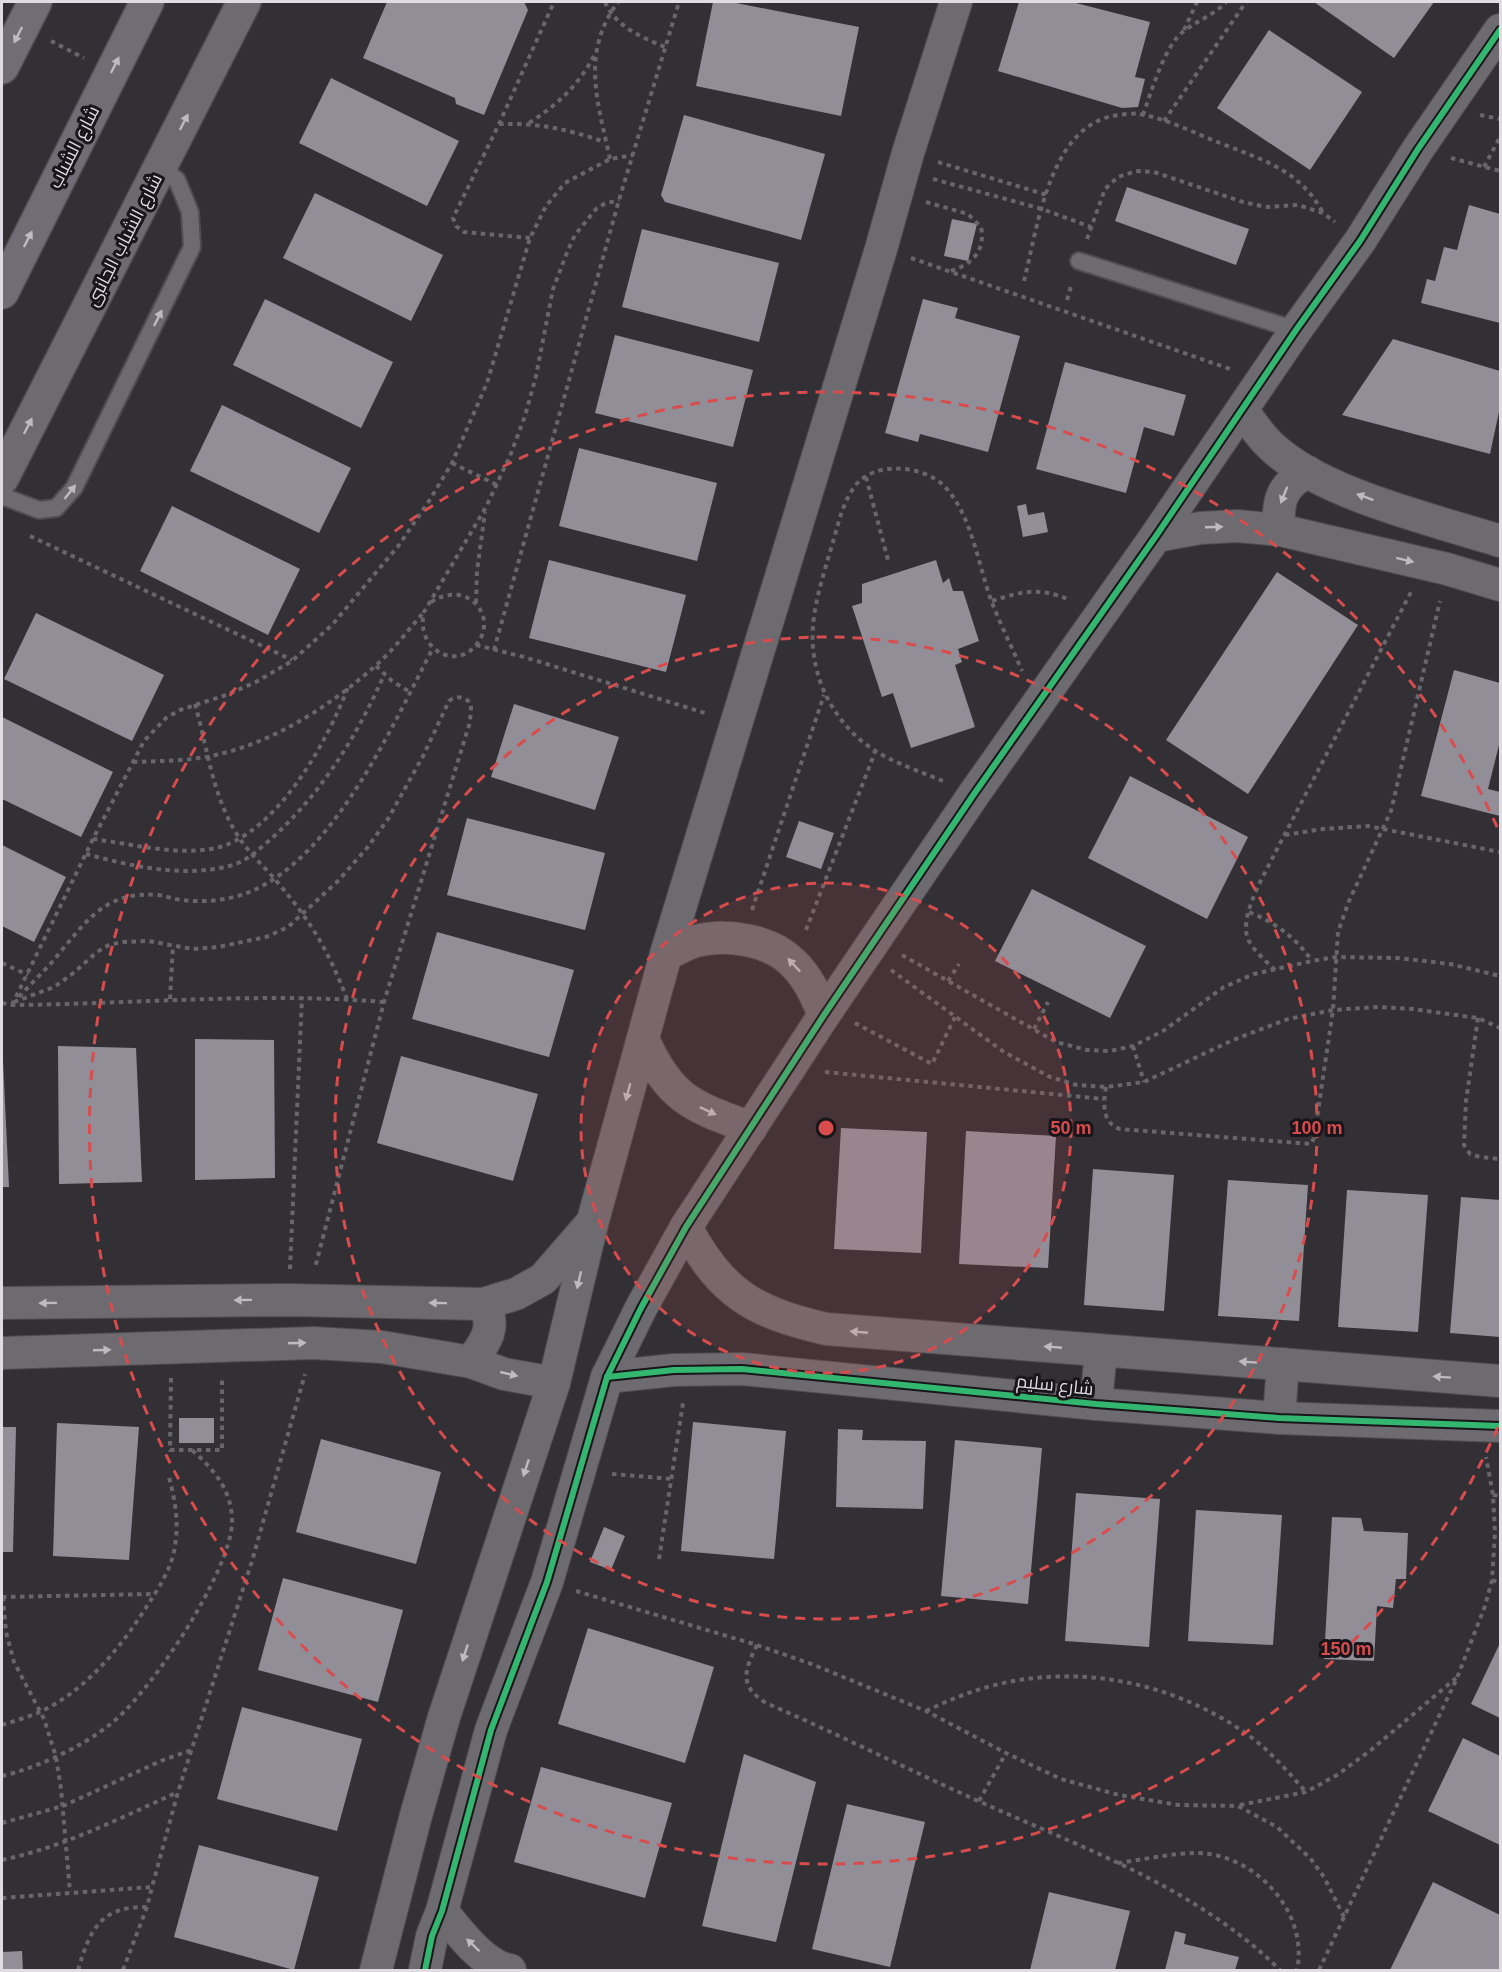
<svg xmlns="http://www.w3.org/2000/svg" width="1502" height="1972" viewBox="0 0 1502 1972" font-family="Arial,Cairo,sans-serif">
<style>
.building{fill:#928e98}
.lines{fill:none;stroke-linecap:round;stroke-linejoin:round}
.service-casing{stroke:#4e4c50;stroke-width:20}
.minor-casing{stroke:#4e4c50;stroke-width:34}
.tertiary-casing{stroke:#4e4c50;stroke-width:36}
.secondary-casing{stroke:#4e4c50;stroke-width:36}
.path{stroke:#68666a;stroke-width:4;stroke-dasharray:4.5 4.5;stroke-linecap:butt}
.service{stroke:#6d6b70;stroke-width:16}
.minor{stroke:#6d6b70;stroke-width:32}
.tertiary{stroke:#6d6b70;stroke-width:33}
.secondary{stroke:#706d74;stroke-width:33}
.cycleway-casing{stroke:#19161b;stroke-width:10}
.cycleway{stroke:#33b770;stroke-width:6}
.oneway{fill:#bebbc2}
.oneway2{fill:#bdbac0}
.ring{fill:none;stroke:#d84c4d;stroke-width:3;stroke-dasharray:10 8}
.labels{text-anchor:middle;stroke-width:6;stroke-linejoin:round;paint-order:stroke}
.street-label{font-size:18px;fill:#dfdce3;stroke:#19161b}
.centre{fill:#d84c4d;stroke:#19161b;stroke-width:3}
.ring-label{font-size:18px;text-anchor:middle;font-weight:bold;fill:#d84c4d;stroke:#19161b;stroke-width:6;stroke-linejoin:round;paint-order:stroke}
</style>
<rect width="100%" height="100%" fill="#323035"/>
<g class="building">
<polygon points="387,2 524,2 528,10 484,115 456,104 455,98 363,58"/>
<polygon points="713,2 731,2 859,27 841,116 696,86"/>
<polygon points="1019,2 1072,2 1150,22 1135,77 1145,79 1138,107 1122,108 998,71"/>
<polygon points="1314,2 1434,2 1394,58"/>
<polygon points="1269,30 1362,92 1310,170 1217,108"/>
<polygon points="331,78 459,141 427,206 299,143"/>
<polygon points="684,115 825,154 801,240 665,202 661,195"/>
<polygon points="1127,187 1249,229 1236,265 1115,221"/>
<polygon points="315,193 443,255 411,321 283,258"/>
<polygon points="1469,205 1500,214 1500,323 1421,303 1427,279 1435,281 1444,247 1457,250"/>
<polygon points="952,219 977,224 968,261 944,256"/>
<polygon points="642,229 779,263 759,342 622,307"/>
<polygon points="265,299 393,362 361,428 233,365"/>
<polygon points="923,299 958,308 955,318 1020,336 988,452 920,434 918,442 885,433"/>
<polygon points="615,335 753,370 733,447 595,413"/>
<polygon points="1393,339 1500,371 1500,407 1490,454 1342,415"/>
<polygon points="1065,362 1186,395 1174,436 1144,427 1126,493 1036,469"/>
<polygon points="222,405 351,468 319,533 190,471"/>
<polygon points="579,448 717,483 697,561 559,526"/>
<polygon points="1026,504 1028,515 1044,512 1048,532 1023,537 1017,506"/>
<polygon points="172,506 300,569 268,635 140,571"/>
<polygon points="549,560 686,595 666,672 529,638"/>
<polygon points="936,560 943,583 949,578 953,591 963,591 979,641 958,649 962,662 955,665 975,727 911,748 893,693 882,697 852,606 862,603 862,584"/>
<polygon points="1277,572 1358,625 1248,794 1166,740"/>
<polygon points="36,613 164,675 132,741 4,679"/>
<polygon points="1454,670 1500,683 1500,741 1488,789 1500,792 1500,816 1421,796"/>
<polygon points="514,704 619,737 595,810 491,777"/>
<polygon points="2,717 113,772 81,837 2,799"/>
<polygon points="1130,776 1248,837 1207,919 1088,858"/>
<polygon points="467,818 605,853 585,930 447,895"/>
<polygon points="799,821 834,833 821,869 786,857"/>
<polygon points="2,845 66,877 34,942 2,926"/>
<polygon points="1032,889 1146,946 1110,1018 995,961"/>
<polygon points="437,932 574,970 549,1057 412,1019"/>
<polygon points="195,1039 274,1040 275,1178 195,1180"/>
<polygon points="58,1046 136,1048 142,1182 59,1184"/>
<polygon points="401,1056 538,1094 513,1181 377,1143"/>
<polygon points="2,1061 3,1061 9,1187 2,1187"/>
<polygon points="841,1128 927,1132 921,1253 834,1249"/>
<polygon points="966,1131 1056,1136 1048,1268 959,1264"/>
<polygon points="1093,1169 1174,1175 1164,1311 1084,1305"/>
<polygon points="1228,1180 1308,1185 1299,1321 1218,1316"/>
<polygon points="1347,1190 1428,1195 1418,1332 1338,1327"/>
<polygon points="1461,1197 1500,1200 1500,1337 1450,1333"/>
<rect x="179" y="1418" width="35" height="25"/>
<polygon points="693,1422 786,1431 774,1559 681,1551"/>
<polygon points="57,1423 139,1427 129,1560 53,1556"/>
<polygon points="2,1427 16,1427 13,1552 2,1552"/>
<polygon points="838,1429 863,1430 862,1440 926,1441 923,1509 836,1507"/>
<polygon points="321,1439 441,1472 416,1564 296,1532"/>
<polygon points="955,1440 1042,1448 1028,1604 941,1596"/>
<polygon points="1076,1493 1160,1499 1149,1647 1065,1641"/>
<polygon points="1196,1510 1282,1515 1273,1645 1188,1641"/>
<polygon points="1332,1517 1361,1518 1364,1531 1408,1533 1406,1579 1396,1579 1393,1608 1377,1606 1374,1661 1324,1659"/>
<polygon points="604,1527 625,1536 611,1570 590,1562"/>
<polygon points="283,1578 403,1610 378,1702 258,1670"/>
<polygon points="588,1628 714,1667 685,1763 558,1724"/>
<polygon points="1500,1643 1500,1718 1471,1704"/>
<polygon points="242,1707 362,1739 337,1831 217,1799"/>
<polygon points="1463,1738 1500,1756 1500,1845 1428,1811"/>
<polygon points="744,1754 816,1782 776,1942 702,1926"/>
<polygon points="541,1767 672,1803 645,1898 514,1862"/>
<polygon points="847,1804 925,1822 890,1967 812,1949"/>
<polygon points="199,1845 319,1877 294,1970 174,1937"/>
<polygon points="1433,1882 1500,1915 1500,1970 1390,1970"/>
<polygon points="1049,1892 1130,1911 1115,1970 1030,1970"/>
<polygon points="1175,1931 1186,1934 1184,1944 1239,1957 1235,1970 1165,1970"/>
<polygon points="22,1951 23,1970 2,1970 2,1952"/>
</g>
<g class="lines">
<defs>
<g id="service">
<polyline points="1079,261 1296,330"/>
<polyline points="2,496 39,510 56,508 74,488 192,247 190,212 177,180 161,167"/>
</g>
<g id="minor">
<path d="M1242 410C1251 422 1260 436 1271 446 1321 494 1434 520 1500 541"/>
<path d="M1280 530C1276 502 1282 484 1308 472"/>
<polyline points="1156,536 1200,528 1237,526 1280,530 1447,569 1500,585"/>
<path d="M666 954C676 950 686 944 696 941 726 933 771 940 793 963 808 977 816 996 824 1015"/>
<path d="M643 1039C670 1100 692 1106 751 1128"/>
<path d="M686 1227C721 1294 754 1312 826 1329L1500 1381"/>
<polyline points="2,1303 289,1300 483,1304 516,1294 543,1279 589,1226"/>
<polyline points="2,1353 314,1343 382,1347 471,1362 504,1374 554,1383"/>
<path d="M471 1362C485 1343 498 1326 483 1304"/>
<polyline points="607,1377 674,1370 742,1369 1096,1404 1279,1418 1500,1426"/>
<polyline points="1096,1404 1101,1351"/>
<polyline points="1279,1418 1283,1364"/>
<path d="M442 1911C458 1931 484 1966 510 1970"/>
<polyline points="376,1970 415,1819 444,1717 554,1383 592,1224 666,954 881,249 908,153 956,2"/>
<polyline points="425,1970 432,1936 442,1911 491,1730 547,1582 607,1377 641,1308 686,1227 824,1015 974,794 1156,536 1296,330 1360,241 1418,149 1500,30"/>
</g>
<polyline id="tertiary" points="2,478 244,2"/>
<g id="secondary">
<polyline points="2,67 35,2"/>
<polyline points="2,292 147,2"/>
</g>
</defs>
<use href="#service" class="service-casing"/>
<use href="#minor" class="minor-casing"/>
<use href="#tertiary" class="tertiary-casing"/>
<use href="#secondary" class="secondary-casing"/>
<g class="path">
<path d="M605 2C615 26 641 37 665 47"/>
<polyline points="1184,30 1197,2"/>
<polyline points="51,41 84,58"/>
<path d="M1143 115C1151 93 1165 44 1184 31 1198 20 1214 15 1226 2"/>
<polyline points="1480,115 1500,119"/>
<polyline points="1164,121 1246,2"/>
<path d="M529 123C557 105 578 86 594 56"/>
<path d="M499 124C540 123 566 129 605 142"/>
<polyline points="1451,158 1500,171"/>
<path d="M610 159C598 103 580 53 618 2"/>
<polyline points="938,162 1047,195"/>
<polyline points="1484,167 1500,137"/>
<polyline points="933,179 1042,209 1091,227"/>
<path d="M926 202 968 214 981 227C986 250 972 265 950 271"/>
<polyline points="530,238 464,232 456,226 453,218 499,124 554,2"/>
<polyline points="1087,239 1105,189 1118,177 1136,171 1154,172 1243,202 1266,207 1298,205 1323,213 1335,222"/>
<polyline points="911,258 1230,369"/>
<path d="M1024 281C1038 226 1050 121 1120 115 1126 114 1133 113 1138 114 1166 118 1194 133 1220 143 1263 160 1300 170 1323 213"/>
<polyline points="1067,300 1072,283"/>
<polyline points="452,463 497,485"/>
<polyline points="866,477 888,560"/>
<polyline points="30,536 292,660"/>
<path d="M992 601C1023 591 1039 587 1070 600"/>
<path d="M431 602C466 579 499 615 477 644 455 672 415 648 424 612L486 507 510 456 525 416 536 376 553 289 568 250 575 235 596 209 604 204 619 200"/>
<polyline points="476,603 477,571 485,512"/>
<polyline points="476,645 524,657 705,713"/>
<polyline points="494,650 619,200 679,2"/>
<polyline points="376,666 392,681 410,692"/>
<path d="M195 704C207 746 212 793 235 831 247 852 265 867 279 884 312 923 329 952 347 999"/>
<path d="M133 762C159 761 186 761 211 756 271 744 329 707 374 667 393 651 408 630 424 612"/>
<path d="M943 781C909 767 874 757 849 729 830 708 818 684 814 656 808 618 822 581 832 545 838 526 842 503 855 486 874 461 920 465 942 484 971 511 978 564 991 600 1000 624 1012 647 1022 671"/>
<polyline points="1285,835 1323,829 1368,826 1500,852"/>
<path d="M93 839C131 844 173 855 211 849 274 839 328 741 348 687"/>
<path d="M86 854C131 866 183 878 229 866 246 862 258 850 271 839 321 794 357 736 384 675"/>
<polyline points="752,910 824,695"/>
<path d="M1249 912C1276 923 1295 937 1312 961"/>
<polyline points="806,930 875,752"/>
<polyline points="902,955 1056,1042 1087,1050 1110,1051 1133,1046 1163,1031 1224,987 1254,974 1312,961 1336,957 1397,958 1450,964 1500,976"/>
<polyline points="2,963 28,975"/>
<polyline points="891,970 1004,1052 1050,1077 1077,1085 1106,1087 1144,1082 1233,1040 1288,1019 1333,1010 1378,1007 1412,1009 1478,1018 1500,1028"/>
<path d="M1275 970C1266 961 1255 952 1249 941 1237 920 1264 875 1274 855L1411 592"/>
<polyline points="948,981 959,964"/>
<path d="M19 997C33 981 49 967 62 950 90 916 109 891 159 895 166 896 173 899 181 900 204 903 231 900 252 891 336 854 392 726 433 648"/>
<polyline points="170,999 173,945"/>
<path d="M14 1002 54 987 71 975 97 952 109 945 122 942 148 941 193 949 218 947 266 937 288 927 338 881 367 848 388 819 423 756 449 701C456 695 463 697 470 702L471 707 470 722 384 1002 315 1268"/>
<path d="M2 1003 12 1005C136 1004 260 992 384 1002"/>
<polyline points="12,1005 93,839 144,741 166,718 180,710 226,695 256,682 292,661 332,625 399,545 429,501 452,463 487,383 530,238 546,206 565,183 610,159 633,155"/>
<polyline points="1478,1018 1466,1101 1464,1145 1470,1154 1480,1157 1500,1159"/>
<polyline points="855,1023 932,1064 955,1017"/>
<polyline points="1034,1029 1048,1002"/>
<polyline points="1133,1046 1144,1082"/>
<polyline points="825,1072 1104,1099"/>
<path d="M1106 1087C1103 1104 1102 1123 1120 1129L1311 1144 1314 1138 1333 1010 1338 932 1349 901 1391 811 1440 601"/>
<polyline points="290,1269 302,997"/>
<polyline points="171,1378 170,1450 222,1450 222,1377"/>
<polyline points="612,1474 672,1479"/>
<polyline points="1493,1495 1500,1496"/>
<polyline points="659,1559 683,1403"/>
<polyline points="1492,1580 1500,1583"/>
<polyline points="576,1591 757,1645 814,1665 926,1711 1006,1753 1061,1779 1119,1795 1178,1805 1238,1806 1277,1827 1310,1858 1324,1877 1344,1917"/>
<polyline points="2,1597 155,1594"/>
<polyline points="3,1597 6,1632 14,1662 44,1719 56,1757 61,1789 70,1892"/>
<path d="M757 1645C744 1671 739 1686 766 1703 840 1735 911 1771 985 1804 1088 1850 1198 1889 1280 1970"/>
<path d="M926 1711C949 1700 973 1690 999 1684 1086 1664 1178 1684 1251 1737 1272 1753 1289 1773 1306 1792"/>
<path d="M2 1725C14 1721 28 1717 40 1712 87 1690 122 1646 149 1603 160 1586 172 1567 175 1546 179 1521 175 1498 168 1474"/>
<path d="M2 1776C36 1768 80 1748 108 1726 149 1696 230 1573 232 1523 233 1492 214 1469 192 1450"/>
<polyline points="979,1801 1006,1753"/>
<polyline points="1240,1805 1306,1792 1337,1775 1371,1750 1456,1678"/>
<polyline points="2,1823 63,1806 163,1760 192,1750"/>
<path d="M2 1860C64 1847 120 1818 178 1792"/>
<path d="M1118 1863C1141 1860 1173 1853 1196 1853 1254 1853 1309 1911 1297 1970"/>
<polyline points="2,1898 152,1887 178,1792 252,1561 305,1374"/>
<path d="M78 1970C90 1930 100 1906 147 1907"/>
<polyline points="123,1970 147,1907 152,1887"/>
<polyline points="1319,1970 1457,1678 1485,1606 1492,1580 1495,1533 1493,1495 1486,1457"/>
</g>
<use href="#service" class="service"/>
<use href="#minor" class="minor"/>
<use href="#tertiary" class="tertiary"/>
<use href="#secondary" class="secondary"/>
<defs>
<g id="cycleway">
<polyline points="607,1377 674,1370 742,1369 1096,1404 1279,1418 1500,1426"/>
<polyline points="425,1970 432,1936 442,1911 491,1730 547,1582 607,1377 641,1308 686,1227 824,1015 974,794 1156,536 1296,330 1360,241 1418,149 1500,30"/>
</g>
</defs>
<use href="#cycleway" class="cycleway-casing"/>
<use href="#cycleway" class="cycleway"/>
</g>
<defs><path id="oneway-solid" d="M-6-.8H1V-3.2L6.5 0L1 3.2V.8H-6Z" transform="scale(1.5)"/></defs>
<g class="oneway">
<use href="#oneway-solid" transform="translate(18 35) rotate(117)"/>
<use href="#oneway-solid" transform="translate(115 65) rotate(-63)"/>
<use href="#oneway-solid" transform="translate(28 239) rotate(-63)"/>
</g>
<g class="oneway2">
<use href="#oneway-solid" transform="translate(184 122) rotate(-63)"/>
<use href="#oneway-solid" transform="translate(158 318) rotate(-64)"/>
<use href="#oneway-solid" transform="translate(28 426) rotate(-63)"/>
<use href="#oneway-solid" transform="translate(70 492) rotate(-52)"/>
<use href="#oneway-solid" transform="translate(1284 495) rotate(112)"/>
<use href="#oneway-solid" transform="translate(1365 497) rotate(-160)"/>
<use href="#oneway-solid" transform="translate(1214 527) rotate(-2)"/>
<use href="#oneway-solid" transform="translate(1405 560) rotate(14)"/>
<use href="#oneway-solid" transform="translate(794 965) rotate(-133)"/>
<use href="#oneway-solid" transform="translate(628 1092) rotate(105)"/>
<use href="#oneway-solid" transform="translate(708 1111) rotate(25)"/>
<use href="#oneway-solid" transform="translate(579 1280) rotate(103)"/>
<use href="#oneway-solid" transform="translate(243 1300) rotate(179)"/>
<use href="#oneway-solid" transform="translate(48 1303) rotate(179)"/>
<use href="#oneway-solid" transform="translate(438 1303) rotate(-179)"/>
<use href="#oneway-solid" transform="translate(859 1332) rotate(-175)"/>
<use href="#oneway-solid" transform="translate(297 1343) rotate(-2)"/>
<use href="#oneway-solid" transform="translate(1053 1347) rotate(-175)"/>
<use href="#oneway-solid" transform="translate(102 1350) rotate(-2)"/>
<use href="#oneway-solid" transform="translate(1248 1362) rotate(-176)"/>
<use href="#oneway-solid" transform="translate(509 1374) rotate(13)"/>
<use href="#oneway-solid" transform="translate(1442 1377) rotate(-176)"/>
<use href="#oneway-solid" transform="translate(526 1468) rotate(108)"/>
<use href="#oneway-solid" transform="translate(465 1653) rotate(108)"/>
<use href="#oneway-solid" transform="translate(473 1945) rotate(-136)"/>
</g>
<circle cx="826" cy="1128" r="245" fill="#d84c4d" fill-opacity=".12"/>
<g class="ring">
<circle cx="826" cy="1128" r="245"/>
<circle cx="826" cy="1128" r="491"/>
<path d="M1498 1427A736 736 0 1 1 1498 829"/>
</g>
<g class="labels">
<g class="street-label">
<text transform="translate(74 147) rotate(-63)" y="6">شارع الشباب</text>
<text transform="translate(124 240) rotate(-63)" y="6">شارع الشباب الجانبى</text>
<text transform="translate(1055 1385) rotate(6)" y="6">شارع سليم</text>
</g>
</g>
<circle cx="826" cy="1128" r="9" class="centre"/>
<g class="ring-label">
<text x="1071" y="1134">50 m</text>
<text x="1317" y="1134">100 m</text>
<text x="1346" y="1655">150 m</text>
</g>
<rect width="1502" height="1972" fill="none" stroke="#dfdce3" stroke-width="6"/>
</svg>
